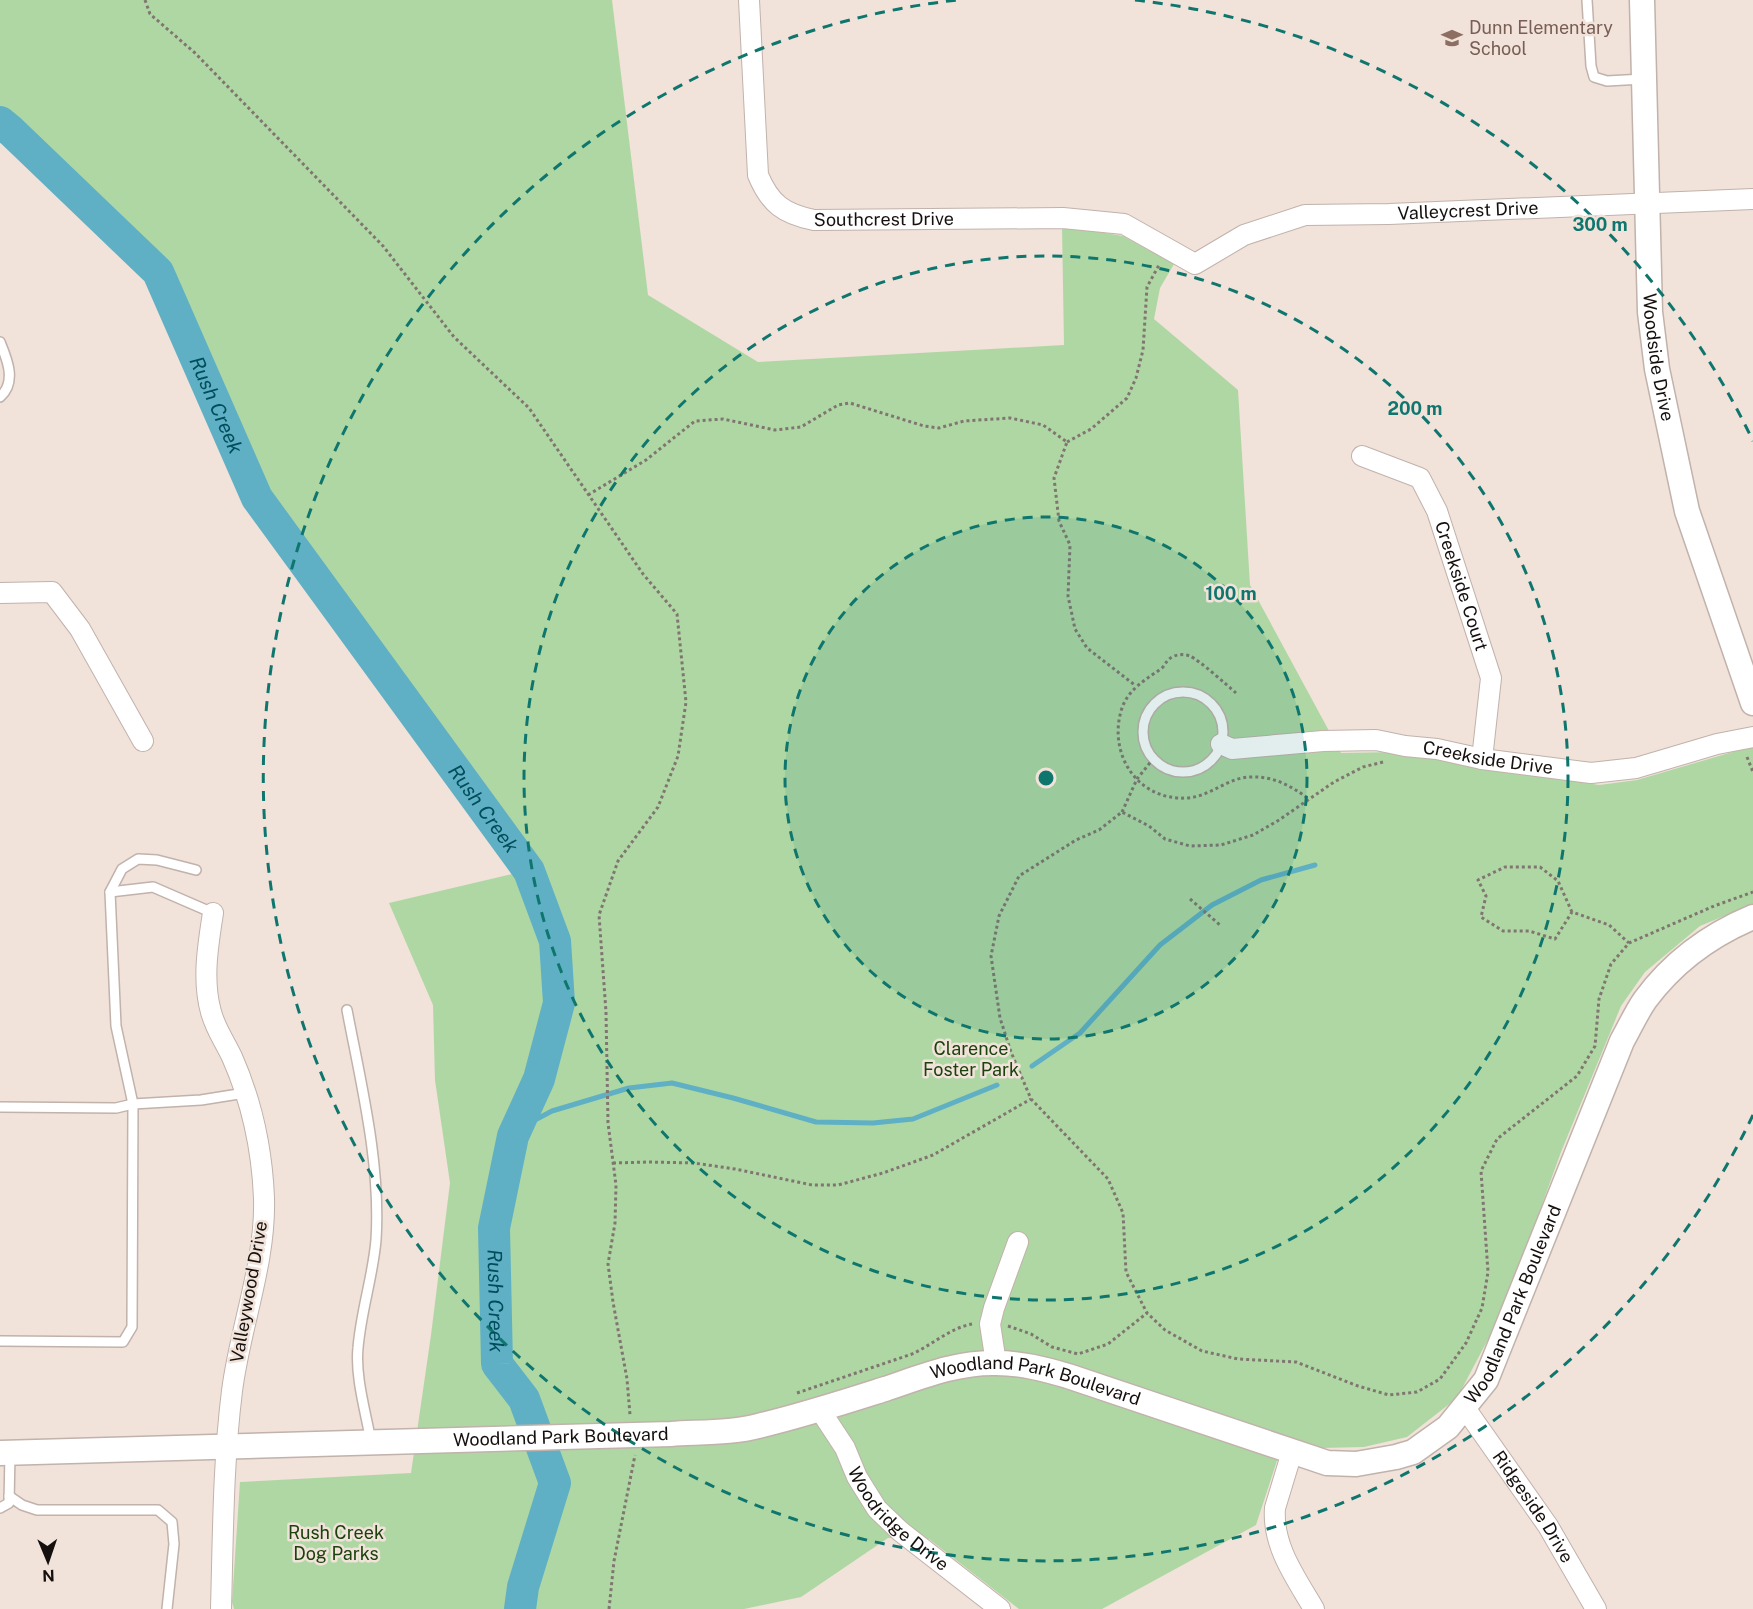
<svg xmlns="http://www.w3.org/2000/svg" width="1753" height="1609" viewBox="0 0 1753 1609" font-family="'Public Sans',sans-serif">
<style>
.green{fill:#afd7a3}
.lines{fill:none;stroke-linecap:round;stroke-linejoin:round}
.stream{stroke:#5fb0c5;stroke-width:5}
.river{stroke:#5fb0c5;stroke-width:32}
.service-casing{stroke:#c1b2ab;stroke-width:12}
.minor-casing{stroke:#c1b2ab;stroke-width:22}
.tertiary-casing{stroke:#c1b2ab;stroke-width:27}
.path{stroke:#807671;stroke-width:3;stroke-dasharray:3 3;stroke-linecap:butt}
.service{stroke:#fff;stroke-width:9}
.minor{stroke:#fff;stroke-width:20}
.tertiary{stroke:#fff;stroke-width:24}
.ring{fill:none;stroke:#0f766e;stroke-width:3;stroke-dasharray:10 8}
.labels{text-anchor:middle;stroke-width:5;stroke-linejoin:round;paint-order:stroke}
.education-label{font-size:18px;fill:#785e54;stroke:#f1e2da;text-anchor:start}
.street-label{font-size:18px;fill:#15100e;stroke:#f1e2da}
.park-label{font-size:18px;fill:#1b420c;stroke:#f1e2da}
.water-label{font-size:20px;font-style:italic;fill:#004d5c;stroke:#f1e2da}
.centre{fill:#0f766e;stroke:#f1e2da;stroke-width:3}
.ring-label{font-size:18px;text-anchor:middle;font-weight:bold;fill:#0f766e;stroke:#f1e2da;stroke-width:5;stroke-linejoin:round;paint-order:stroke}
</style>
<rect width="100%" height="100%" fill="#f1e2da"/>
<polygon class="green" points="0,0 612,0 648,295 758,362 1064,345 1062,226 1123,236 1174,264 1160,288 1154,319 1238,390 1250,585 1341,753 1399,752 1599,785 1637,780 1753,746 1753,904 1700,926 1645,972 1621,1006 1561,1152 1504,1309 1457,1398 1407,1437 1364,1447 1322,1448 1285,1436 1256,1525 1102,1609 1019,1609 929,1539 888,1538 801,1597 744,1609 234,1609 232,1602 240,1482 411,1473 431,1335 450,1183 435,1080 433,1005 389,903 529,870 257,498 158,272 11,131 0,122"/>
<g class="lines">
<g class="stream">
<polyline points="1032,1066 1080,1033 1160,945 1212,905 1261,880 1315,865"/>
<polyline points="516,1130 552,1111 629,1088 672,1083 733,1098 816,1122 873,1123 913,1119 997,1085"/>
</g>
<path class="river" id="s1" d="M0 122 11 131 158 272 257 498 529 871 555 941 559 1003 539 1079 513 1136 494 1228 497 1364 524 1399 555 1483 523 1587 520 1609"/>
<defs>
<g id="service">
<polyline points="1587,0 1591,66 1594,77 1607,81 1643,79"/>
<path d="M0 342C7 359 17 382 0 397"/>
<circle cx="1183" cy="732" r="40"/>
<polyline points="110,892 153,887 213,913"/>
<path d="M347 1010C361 1084 381 1164 376 1240 373 1276 361 1311 358 1348 355 1377 366 1413 371 1442"/>
<polyline points="0,1107 116,1108 133,1104 201,1100 245,1093"/>
<polyline points="0,1341 123,1342 132,1327 133,1104 116,1026 110,892 122,869 138,859 157,860 196,870"/>
<polyline points="9,1496 22,1505 37,1510 158,1510 172,1522 174,1544 167,1609"/>
<polyline points="0,1508 9,1503 10,1453"/>
</g>
<g id="minor">
<path id="s2" d="M749 0 758 175C770 204 784 214 814 220L1063 218 1124 224 1195 264 1244 235 1305 215 1389 214 1753 199"/>
<path id="s3" d="M1362 456 1420 478 1437 511 1491 678 1482 759"/>
<polyline points="0,593 52,592 80,629 143,741"/>
<path id="s4" d="M1221 744 1232 749 1323 741 1376 740 1405 746 1437 749 1482 759 1591 773 1636 768 1717 744 1753 737"/>
<path d="M213 913C208 945 202 980 211 1012 215 1028 225 1042 232 1057 252 1102 262 1149 264 1198 266 1263 240 1327 232 1391 223 1463 223 1536 221 1609"/>
<polyline points="996,1363 990,1324 994,1308 1018,1242"/>
<path id="s5" d="M1465 1408 1548 1526 1596 1609"/>
<path id="s6" d="M820 1410 845 1448 857 1477 877 1509 900 1531 1000 1609"/>
<path d="M1292 1452 1275 1508C1272 1546 1296 1578 1314 1609"/>
</g>
<g id="tertiary">
<path id="s7" d="M1642 0 1650 312 1657 369 1687 511 1753 703"/>
<path id="s8" d="M0 1453 671 1434C701 1432 734 1433 762 1425 804 1415 844 1402 885 1389 921 1377 957 1362 996 1363 1021 1363 1044 1369 1068 1376L1327 1463 1356 1464 1396 1457 1413 1452 1448 1427 1486 1380 1622 1041C1630 1027 1636 1013 1645 1000 1673 962 1710 935 1753 917"/>
</g>
</defs>
<use href="#service" class="service-casing"/>
<use href="#minor" class="minor-casing"/>
<use href="#tertiary" class="tertiary-casing"/>
<g class="path">
<polyline points="145,0 150,14 195,53 383,246 454,337 529,408 643,574 677,614 686,702 678,756 658,807 618,861 599,915 606,1012 608,1123 616,1185 615,1223 608,1264 613,1302 627,1379 630,1415"/>
<polyline points="1067,442 1091,429 1127,398 1136,378 1143,350 1147,287 1159,265"/>
<polyline points="588,495 646,460 695,421 723,419 775,430 801,427 838,405 850,403 924,426 939,428 964,421 1010,418 1043,425 1067,442 1054,478 1059,521 1070,545 1068,596 1075,629 1087,648 1136,686"/>
<path d="M1236 693C1227 685 1199 660 1190 656 1184 654 1178 654 1172 657 1167 660 1166 663 1163 667 1160 670 1156 672 1152 675 1140 683 1127 693 1122 708 1107 753 1137 801 1187 798 1210 797 1228 777 1251 777 1274 776 1291 786 1309 799"/>
<polyline points="1747,757 1753,772"/>
<polyline points="1383,762 1363,767 1334,782 1279,820 1253,835 1221,845 1190,846 1165,839 1149,826 1122,812 1099,830 1076,840 1019,876 999,916 991,956 1000,1018 1011,1052 1031,1099 1108,1179 1123,1213 1126,1272 1147,1313 1165,1330 1202,1351 1238,1359 1296,1362 1358,1386 1389,1395 1417,1392 1440,1379 1466,1343 1482,1308 1488,1272 1481,1171 1497,1139 1577,1076 1595,1046 1599,999 1611,964 1629,943 1714,906 1753,892"/>
<polyline points="1122,812 1137,779 1153,759"/>
<polyline points="1190,899 1220,925"/>
<polyline points="1572,912 1558,881 1540,867 1505,867 1478,880 1486,896 1481,917 1503,931 1529,931 1555,939 1572,912 1609,925 1629,943"/>
<polyline points="613,1163 648,1162 694,1163 735,1169 812,1185 838,1185 883,1173 933,1155 1031,1099"/>
<polyline points="1008,1326 1031,1334 1052,1347 1078,1354 1108,1344 1147,1313"/>
<path d="M797 1393 912 1354C932 1345 950 1328 972 1324"/>
<polyline points="609,1609 614,1561 635,1455"/>
</g>
<use href="#service" class="service"/>
<use href="#minor" class="minor"/>
<use href="#tertiary" class="tertiary"/>
</g>
<circle cx="1046" cy="778" r="261" fill="#0f766e" fill-opacity=".12"/>
<g class="ring">
<circle cx="1046" cy="778" r="261"/>
<circle cx="1046" cy="778" r="522"/>
<path d="M1753 1115A783 783 0 1 1 957 0M1135 0A783 783 0 0 1 1753 441"/>
</g>
<defs>
<symbol id="school-bare" viewBox="-9 -9 18 18"><path d="M0-5L7-2L0 1L-7-2ZM-4 1L0 2.5L4 1V4Q0 6-4 4Z" fill="#8d6e63" stroke="#f1e2da" stroke-width="2.5" paint-order="stroke"/></symbol>
</defs>
<g fill-rule="evenodd">
<use href="#school-bare" x="1437" y="23" width="30" height="30"/>
</g>
<g class="labels">
<g class="education-label">
<text x="1469" y="34">Dunn Elementary<tspan x="1469" dy="21">School</tspan></text>
</g>
<g class="street-label">
<text dy="6" stroke="none"><textPath href="#s2" startOffset="927">Valleycrest Drive</textPath></text>
<text dy="6" stroke="none"><textPath href="#s2" startOffset="321">Southcrest Drive</textPath></text>
<text dy="6" stroke="none"><textPath href="#s7" startOffset="358">Woodside Drive</textPath></text>
<text dy="6" stroke="none"><textPath href="#s3" startOffset="178">Creekside Court</textPath></text>
<text dy="6" stroke="none"><textPath href="#s4" startOffset="270">Creekside Drive</textPath></text>
<text transform="translate(249 1292) rotate(-80)" y="6">Valleywood Drive</text>
<text dy="6" stroke="none"><textPath href="#s8" startOffset="1623">Woodland Park Boulevard</textPath></text>
<text dy="6" stroke="none"><textPath href="#s8" startOffset="1047">Woodland Park Boulevard</textPath></text>
<text dy="6" stroke="none"><textPath href="#s8" startOffset="561">Woodland Park Boulevard</textPath></text>
<text dy="6" stroke="none"><textPath href="#s5" startOffset="120">Ridgeside Drive</textPath></text>
<text dy="6" stroke="none"><textPath href="#s6" startOffset="136">Woodridge Drive</textPath></text>
</g>
<g class="park-label">
<text x="971" y="1055">Clarence<tspan x="971" dy="21">Foster Park</tspan></text>
<text x="336" y="1539">Rush Creek<tspan x="336" dy="21">Dog Parks</tspan></text>
</g>
<g class="water-label">
<text dy="7" stroke="none"><textPath href="#s1" startOffset="363">Rush Creek</textPath></text>
<text dy="7" stroke="none"><textPath href="#s1" startOffset="849">Rush Creek</textPath></text>
<text dy="7" stroke="none"><textPath href="#s1" startOffset="1371">Rush Creek</textPath></text>
</g>
</g>
<circle cx="1046" cy="778" r="9" class="centre"/>
<g class="ring-label">
<text x="1600" y="231">300 m</text>
<text x="1415" y="415">200 m</text>
<text x="1231" y="600">100 m</text>
</g>
<g transform="translate(48 1561) rotate(178)" stroke="#f1e2da" stroke-width="4.5" paint-order="stroke">
<path d="M0-4.5L10 22L0 15L-10 22Z" fill="#15100e"/>
<text y="-9" font-size="16" font-weight="bold" text-anchor="middle" fill="#15100e">N</text>
</g>
</svg>
